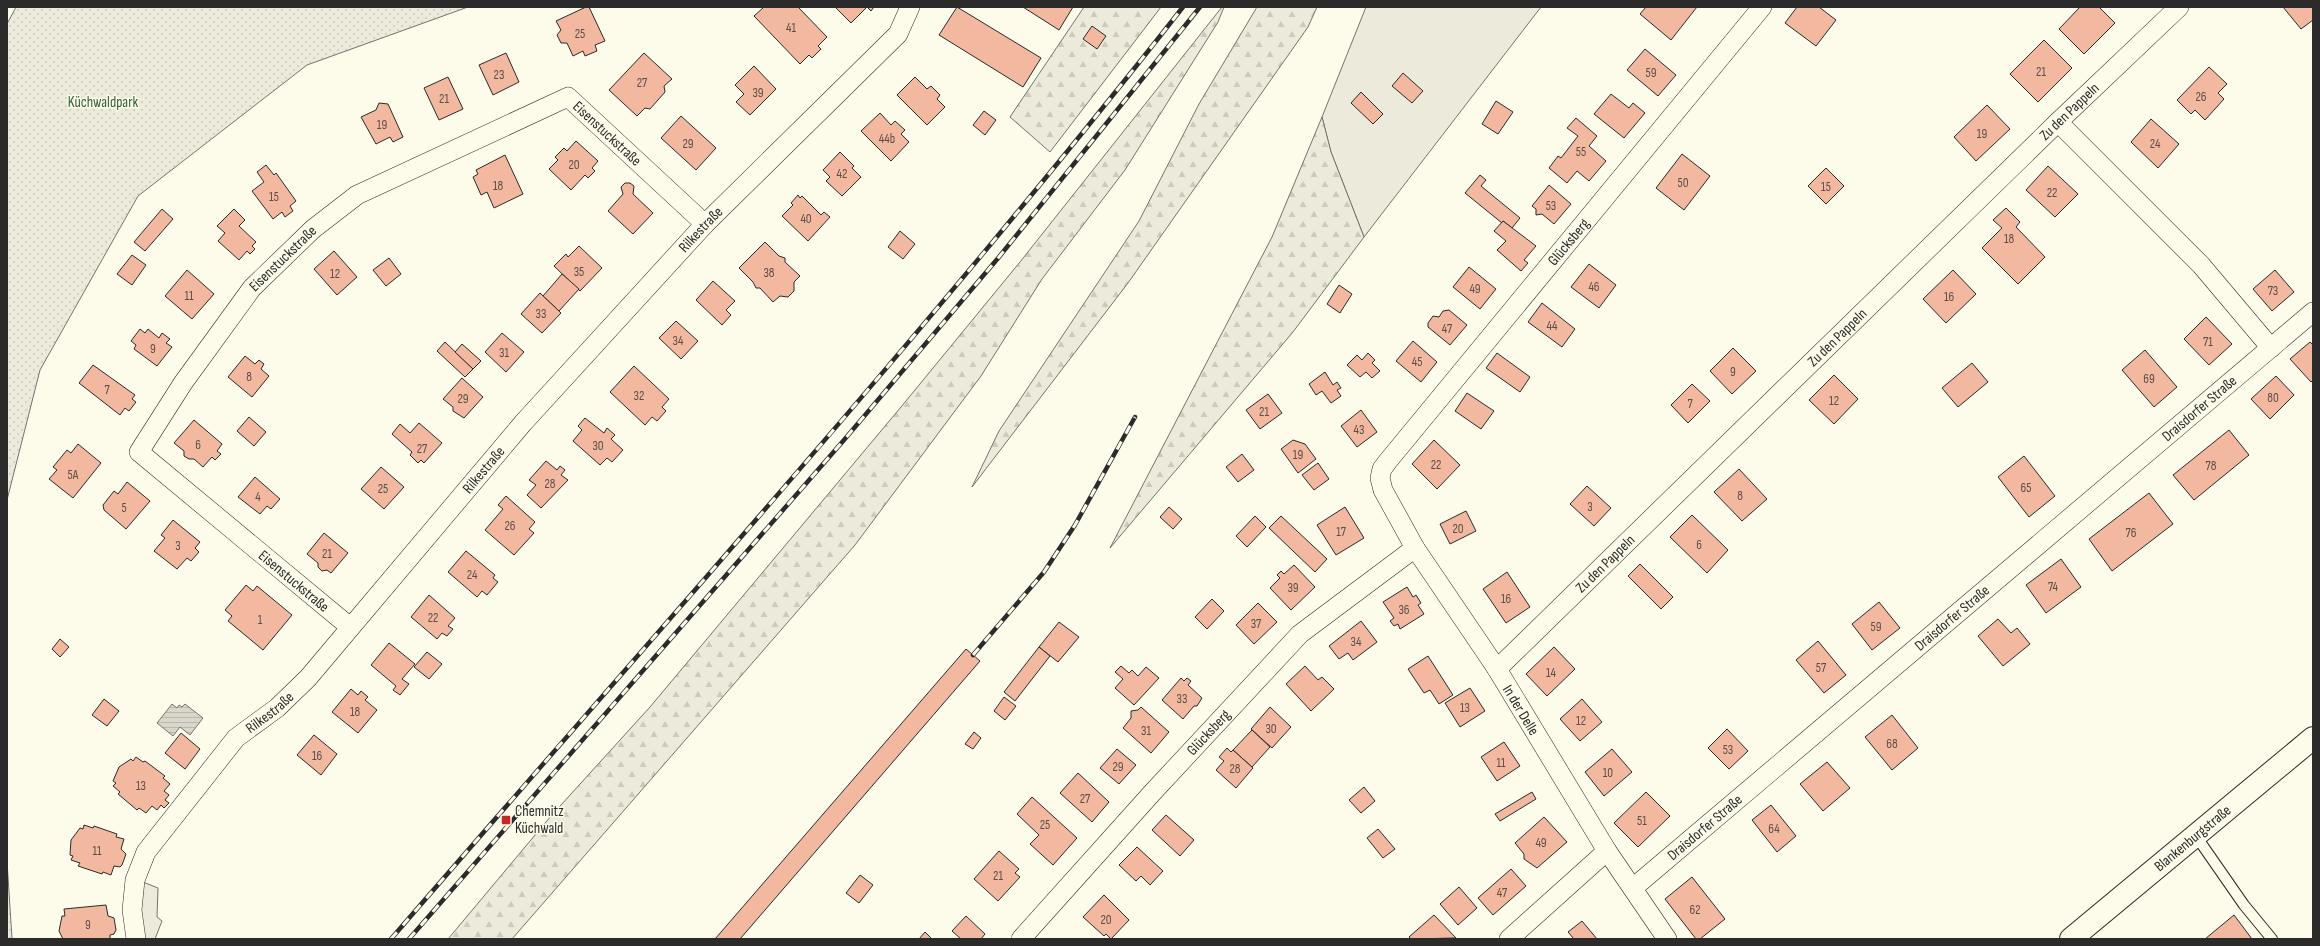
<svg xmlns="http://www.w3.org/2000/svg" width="2320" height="946" viewBox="0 0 2320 946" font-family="'Sofia Sans Condensed',sans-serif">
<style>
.green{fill:#ecebdb;stroke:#74746e}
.forest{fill:url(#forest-firs);stroke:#74746e}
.park{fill:url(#park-dots);stroke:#74746e}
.parking{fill:#eceadb;stroke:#74746e}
.water{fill:url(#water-rules);stroke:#74746e}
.building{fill:#f2b8a0;stroke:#2b2b2b}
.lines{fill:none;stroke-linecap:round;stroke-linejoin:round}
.lane-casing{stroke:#2b2b2b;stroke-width:12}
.street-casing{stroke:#2b2b2b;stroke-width:20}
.secondary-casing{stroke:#2b2b2b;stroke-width:24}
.lane{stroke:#fdfbea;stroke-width:10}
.street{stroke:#fdfbea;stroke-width:19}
.secondary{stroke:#fdfbea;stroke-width:22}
.rail-casing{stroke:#2b2b2b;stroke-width:4.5}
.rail{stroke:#fdfbea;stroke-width:3;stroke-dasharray:9;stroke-linecap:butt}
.poi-dot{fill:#c62828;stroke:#fdfbea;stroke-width:1.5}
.labels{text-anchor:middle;stroke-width:3;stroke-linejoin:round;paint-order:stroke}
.number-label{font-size:13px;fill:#5d4e48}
.park-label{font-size:15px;fill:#34623c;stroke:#fdfbea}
.street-label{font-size:15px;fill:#2b2b2b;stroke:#fdfbea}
.poi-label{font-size:15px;fill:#2b2b2b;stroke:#fdfbea;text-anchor:start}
</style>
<defs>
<pattern id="forest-firs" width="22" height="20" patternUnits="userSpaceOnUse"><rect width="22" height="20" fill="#ecebdb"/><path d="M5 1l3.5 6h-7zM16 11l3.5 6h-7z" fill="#cbcabc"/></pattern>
<pattern id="park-dots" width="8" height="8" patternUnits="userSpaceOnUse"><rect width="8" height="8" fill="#ecebdb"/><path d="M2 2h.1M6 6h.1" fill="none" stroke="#cbcabc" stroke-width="1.8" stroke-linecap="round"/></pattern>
<pattern id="water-rules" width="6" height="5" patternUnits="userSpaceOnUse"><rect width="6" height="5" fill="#d8d7c9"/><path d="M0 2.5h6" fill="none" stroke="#bab9ad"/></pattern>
</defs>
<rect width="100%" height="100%" fill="#fdfbea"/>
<polygon class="green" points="1366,7 1541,7 1364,237 1331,152 1322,117"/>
<g class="forest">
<polygon points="1084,7 1161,7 1050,152 1010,117"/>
<polygon points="1222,7 1224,7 1218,22 1125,170 1042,279 981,376 855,545 512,939 448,939 551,816 650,707 901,407 1020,262"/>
<polygon points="1257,7 1317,7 1308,27 1128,283 972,487 999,431 1139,221 1199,104"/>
<polygon points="1322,117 1331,152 1364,237 1293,332 1110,548 1272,237"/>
</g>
<g class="park">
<polygon points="16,7 468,7 307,65 138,196 40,370 7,500 7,24"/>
<polygon points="7,861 12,939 7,939"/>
</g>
<polygon class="parking" points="143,882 158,888 157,917 162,921 155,939 141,939 138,910"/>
<polygon class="water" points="172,704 177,708 179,705 182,707 185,704 203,718 190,735 180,727 173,736 157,723"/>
<g class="building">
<polygon points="586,7 589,7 605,41 595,45 597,51 585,56 583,51 573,56 567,43 561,43 557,35 561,30 556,21"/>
<polygon points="764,7 798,7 827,37 818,46 821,49 812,58 809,55 800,64 754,16"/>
<polygon points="835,7 874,7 871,11 867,7 851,23"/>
<polygon points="957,7 1041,58 1023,87 939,35"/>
<polygon points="1023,7 1073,7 1059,30"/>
<polygon points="1646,7 1697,7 1671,40 1640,14"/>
<polygon points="1797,7 1819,7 1836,20 1816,46 1785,23"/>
<polygon points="2080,7 2099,7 2115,23 2084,54 2059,29"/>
<polygon points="2283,7 2313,7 2313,20 2301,29"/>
<polygon points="1092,26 1106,36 1097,49 1083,39"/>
<polygon points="2044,40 2072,68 2038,102 2010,74"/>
<polygon points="1645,49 1676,75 1658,96 1627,70"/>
<polygon points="506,53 519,82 493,95 479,65"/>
<polygon points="644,53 672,79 664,86 665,92 650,109 645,108 637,116 609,90"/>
<polygon points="754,66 776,89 750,115 736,102 744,94 735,85"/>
<polygon points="2209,67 2227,84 2218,93 2224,99 2205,120 2195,110 2191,114 2177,100"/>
<polygon points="1403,73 1423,91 1412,103 1392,86"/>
<polygon points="448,77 463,109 439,120 424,88"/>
<polygon points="915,77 927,89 931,86 940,95 937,99 945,107 927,125 897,95"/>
<polygon points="1361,92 1383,114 1373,124 1351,103"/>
<polygon points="1611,94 1629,108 1633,103 1645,113 1624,138 1594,114"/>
<polygon points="1496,101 1513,112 1498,134 1482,124"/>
<polygon points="379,103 388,104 403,137 393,142 390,137 376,144 361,117 376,110"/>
<polygon points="1987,105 2010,129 1976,161 1954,137"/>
<polygon points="984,111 996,120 985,135 973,125"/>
<polygon points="880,113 891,125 895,121 905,130 901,134 909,142 891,161 861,131"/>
<polygon points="681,116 716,148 696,170 661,138"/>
<polygon points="1576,118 1597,136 1589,146 1606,161 1589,181 1577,171 1567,183 1549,168 1558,156 1561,158 1578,136 1567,128"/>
<polygon points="2151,119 2179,144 2158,168 2131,142"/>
<polygon points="576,141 598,161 592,168 595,171 588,178 585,175 571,190 549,169 558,160 555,157 564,148 567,151"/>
<polygon points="840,152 854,166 852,168 861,177 842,196 826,181 830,177 823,170"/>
<polygon points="1682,154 1710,176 1684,210 1656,188"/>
<polygon points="505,155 523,194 494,208 487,192 481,195 473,177 478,174 476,170"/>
<polygon points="266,165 274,175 276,173 296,201 290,206 293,211 285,217 282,212 273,219 252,191 264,182 257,172"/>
<polygon points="2048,166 2078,194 2055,217 2026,190"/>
<polygon points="1826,168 1844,186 1826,204 1808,186"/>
<polygon points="1480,175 1486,180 1481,186 1520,218 1512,228 1503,221 1502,223 1465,193"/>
<polygon points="625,183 630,183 634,186 633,194 653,213 633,234 608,211 623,194 621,187"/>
<polygon points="1549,185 1571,204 1554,224 1542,214 1536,215 1536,209 1532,206"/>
<polygon points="798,195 800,198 802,196 821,215 824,212 830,217 808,241 782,216 793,205 791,203"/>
<polygon points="2006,208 2020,222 2016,227 2045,257 2018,284 1982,248 2002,228 1993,220"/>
<polygon points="162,209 173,219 145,251 134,242"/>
<polygon points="234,209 245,220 239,226 256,242 252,246 255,249 250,254 247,251 239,260 218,241 225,233 217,226"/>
<polygon points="1503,221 1536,246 1524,260 1528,263 1521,271 1497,250 1506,241 1494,231"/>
<polygon points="900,231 915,244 903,259 888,247"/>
<polygon points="765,242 779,256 785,258 785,262 800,276 794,282 794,291 788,297 780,296 773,302 760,288 756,288 753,282 739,268"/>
<polygon points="579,246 602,268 580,291 554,266 566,254 568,257"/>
<polygon points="334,251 357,277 337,295 314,269"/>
<polygon points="132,255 146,265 132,285 117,274"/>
<polygon points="389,258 401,274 386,286 373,270"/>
<polygon points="1589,264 1616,285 1599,308 1571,287"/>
<polygon points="1469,267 1496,289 1480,309 1453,287"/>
<polygon points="187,270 214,294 192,319 165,296"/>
<polygon points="1953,270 1976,294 1946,323 1923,299"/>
<polygon points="2275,270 2294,292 2272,311 2253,289"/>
<polygon points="562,274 579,289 559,311 543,296"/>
<polygon points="713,281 735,301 726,310 731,315 722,325 696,300"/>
<polygon points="1339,285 1352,294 1340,313 1327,304"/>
<polygon points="540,293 561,313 542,333 521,314"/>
<polygon points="1542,303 1575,329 1562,347 1528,322"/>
<polygon points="1449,310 1467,325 1450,345 1428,327 1428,323 1433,316 1439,317 1443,311"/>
<polygon points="2206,317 2232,344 2209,365 2184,339"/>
<polygon points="676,321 698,341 681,359 659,338"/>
<polygon points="140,329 145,333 148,329 159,338 162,333 170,339 166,343 172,347 157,366 134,349 136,345 131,341"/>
<polygon points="502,333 524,352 506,372 485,352"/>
<polygon points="1413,341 1437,362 1421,382 1396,361"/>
<polygon points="445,342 473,369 465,377 437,351"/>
<polygon points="2310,342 2313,345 2313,380 2311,382 2290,359"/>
<polygon points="462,344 481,361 473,369 455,352"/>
<polygon points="1733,348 1756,371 1732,394 1710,371"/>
<polygon points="2145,350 2177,387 2154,407 2122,370"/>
<polygon points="1368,353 1375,360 1372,363 1380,371 1372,378 1366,372 1360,377 1347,365 1357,355 1362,360"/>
<polygon points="1497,353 1530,377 1520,392 1486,368"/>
<polygon points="245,356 255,364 259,360 264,364 261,369 269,376 252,397 228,377"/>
<polygon points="1972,363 1988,382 1958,407 1942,388"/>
<polygon points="93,365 135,395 132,399 136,402 129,411 125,408 120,415 79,383"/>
<polygon points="634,366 669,399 662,407 666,411 657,421 652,417 645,425 610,392"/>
<polygon points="1325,372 1333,385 1337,382 1341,388 1337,390 1341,396 1331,403 1322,391 1316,395 1309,384"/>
<polygon points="1834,375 1858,399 1834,424 1809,400"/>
<polygon points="2276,376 2294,395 2270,419 2251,399"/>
<polygon points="462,378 483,397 464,418 453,411 453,407 443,399"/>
<polygon points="1692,384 1710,401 1688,423 1671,405"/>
<polygon points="1467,393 1494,411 1481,429 1455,411"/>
<polygon points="1268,394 1282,413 1260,429 1246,410"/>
<polygon points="1361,410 1377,432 1357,447 1341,426"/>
<polygon points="249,417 266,432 254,446 237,431"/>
<polygon points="585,418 604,433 607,428 615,435 611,439 623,450 612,462 607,458 600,465 573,441 582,430 578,426"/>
<polygon points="194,420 222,444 217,451 221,454 215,460 212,457 203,467 194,459 189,459 184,456 184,451 174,443"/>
<polygon points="419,423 442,443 424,463 421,460 418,463 410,455 412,452 392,434 400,424 410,433"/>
<polygon points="2229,430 2249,455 2194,500 2173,475"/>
<polygon points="1293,440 1305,444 1316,459 1298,473 1281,449"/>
<polygon points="1434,440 1460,465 1437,489 1412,464"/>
<polygon points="78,444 101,463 73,498 49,479 57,470 53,467 67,450 71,453"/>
<polygon points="1242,454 1254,470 1238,482 1226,467"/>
<polygon points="2024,456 2055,496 2029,517 1998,477"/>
<polygon points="546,461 557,470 560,466 565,470 561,475 568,480 541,508 527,495 536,485 529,480"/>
<polygon points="1318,463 1329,479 1314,490 1302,475"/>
<polygon points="381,467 404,487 384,509 361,489"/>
<polygon points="1739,469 1767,499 1742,521 1714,492"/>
<polygon points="255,477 280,499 271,509 267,506 260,514 238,497"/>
<polygon points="127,482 150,501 126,529 104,510 103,505 114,491 118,494"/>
<polygon points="1587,486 1611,508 1594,526 1570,504"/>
<polygon points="2149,493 2173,524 2112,571 2089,539"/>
<polygon points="506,496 535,522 529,529 534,533 514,555 485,530 503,509 498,505"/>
<polygon points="1169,507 1182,519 1173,529 1160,517"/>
<polygon points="1345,507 1364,538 1336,555 1317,525"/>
<polygon points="1466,511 1476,531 1450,544 1440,524"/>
<polygon points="1692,515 1728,550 1707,573 1670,537"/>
<polygon points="1255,516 1266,527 1247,547 1236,536"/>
<polygon points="1281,516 1327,559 1315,572 1269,528"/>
<polygon points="173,520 200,542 195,548 199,552 191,561 187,558 177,569 154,551 165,538 161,535"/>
<polygon points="324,533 348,553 331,573 327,570 322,571 318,567 318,563 307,554"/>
<polygon points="466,551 495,575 493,578 498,582 487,595 482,591 477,597 448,572"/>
<polygon points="2061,559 2081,587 2046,613 2026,585"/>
<polygon points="1640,564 1673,597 1661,609 1628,576"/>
<polygon points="1294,565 1315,587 1291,610 1270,588 1280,578 1277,575 1281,571 1284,574"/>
<polygon points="1507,572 1530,607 1506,623 1483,589"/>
<polygon points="246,585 253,591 257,586 292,615 263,650 228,621 232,616 225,610"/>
<polygon points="1407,587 1413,597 1416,595 1421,603 1418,605 1424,614 1400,629 1398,624 1394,626 1390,621 1394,618 1383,602"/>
<polygon points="429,595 455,618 448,626 453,629 447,636 442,633 437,639 411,617"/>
<polygon points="1212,599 1224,611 1207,629 1195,617"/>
<polygon points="1879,602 1900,628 1872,650 1852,624"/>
<polygon points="1258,603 1277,622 1254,644 1236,625"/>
<polygon points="1998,619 2011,633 2017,628 2030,644 2003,666 1978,636"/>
<polygon points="1361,621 1377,642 1353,660 1348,653 1339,659 1329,646"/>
<polygon points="1059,622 1079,637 1058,662 1039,647"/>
<polygon points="60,639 69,647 60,657 52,649"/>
<polygon points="1818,641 1846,675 1824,693 1796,660"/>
<polygon points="389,643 415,664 402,679 409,684 400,695 393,690 396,686 371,665"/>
<polygon points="1039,647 1050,656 1015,701 1004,692"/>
<polygon points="1554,647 1575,669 1547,696 1526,674"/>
<polygon points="966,649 980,661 740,939 715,939"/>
<polygon points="427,652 442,664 429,679 414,667"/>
<polygon points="1428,656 1453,695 1439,704 1430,690 1424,693 1408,669"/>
<polygon points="1121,666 1129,673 1132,670 1138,676 1146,667 1159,678 1134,705 1115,688 1123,679 1115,672"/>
<polygon points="1305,666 1318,680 1322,677 1334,689 1311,711 1286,684"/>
<polygon points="1181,678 1184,681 1187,678 1191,681 1188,685 1202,698 1197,706 1194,706 1183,719 1162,700"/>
<polygon points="1470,688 1485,711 1460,727 1445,703"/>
<polygon points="351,689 358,695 361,691 368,697 365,700 377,710 358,733 332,712"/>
<polygon points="1004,697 1016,706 1005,720 994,711"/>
<polygon points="104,699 119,711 107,726 92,715"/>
<polygon points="1582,699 1602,722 1580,741 1560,719"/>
<polygon points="1141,707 1169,732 1151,753 1123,728 1131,718 1131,711 1138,710"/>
<polygon points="1270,707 1291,727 1272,748 1251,729"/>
<polygon points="1892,715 1918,748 1892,770 1865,737"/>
<polygon points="1727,729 1748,751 1729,769 1708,748"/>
<polygon points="1252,730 1270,747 1252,767 1233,750"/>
<polygon points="974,732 981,738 973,749 965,744"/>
<polygon points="181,733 200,749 185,769 165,753"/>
<polygon points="314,735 337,754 321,775 297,755"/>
<polygon points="1504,742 1520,766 1497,781 1481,757"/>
<polygon points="1227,748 1231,752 1233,750 1253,768 1236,788 1216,770 1224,761 1219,757"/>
<polygon points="1117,749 1136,765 1119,784 1100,768"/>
<polygon points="1612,749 1632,772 1604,796 1585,772"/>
<polygon points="136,757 143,762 145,761 165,776 163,778 170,784 164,791 169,795 165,800 169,803 164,808 161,805 157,810 152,806 146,813 139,808 137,810 118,794 120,792 113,786 116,783 113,781 119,767 131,759 133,761"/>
<polygon points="1827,762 1850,788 1823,811 1800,784"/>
<polygon points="1078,773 1109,802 1092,822 1060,793"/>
<polygon points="1364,787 1375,801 1361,813 1349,800"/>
<polygon points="1532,792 1536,799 1500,821 1495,814"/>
<polygon points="1646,792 1670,816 1638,847 1614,823"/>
<polygon points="1032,797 1077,838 1053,865 1030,844 1039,835 1017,814"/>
<polygon points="1771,805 1796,836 1777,852 1752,820"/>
<polygon points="1166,815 1194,840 1180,856 1152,830"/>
<polygon points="1544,817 1567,842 1537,868 1524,859 1524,854 1515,843"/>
<polygon points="84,825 93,828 94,826 117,834 116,837 124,839 121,849 126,854 122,865 120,867 114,866 111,875 103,872 102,874 78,866 80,863 71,860 73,856 70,855 71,840 80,828 83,829"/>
<polygon points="1378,829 1395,849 1383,858 1367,838"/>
<polygon points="1137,847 1163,871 1150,885 1141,876 1136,881 1119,865"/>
<polygon points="999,851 1019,869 1015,873 1020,877 998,901 974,879"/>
<polygon points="1511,869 1526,886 1493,915 1478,898"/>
<polygon points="860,875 873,885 859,903 846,893"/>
<polygon points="1692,877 1725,919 1700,939 1696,939 1665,899"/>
<polygon points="1459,887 1477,908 1458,925 1440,904"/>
<polygon points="1104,895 1129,920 1111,939 1106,934 1104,936 1083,917"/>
<polygon points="106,905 108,916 114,918 116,930 114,934 110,935 110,939 63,939 59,931 62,916 65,916 64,909"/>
<polygon points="1434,915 1456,938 1411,939 1409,937"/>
<polygon points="2234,915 2252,939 2205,939"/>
<polygon points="966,916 985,934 981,939 961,939 952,931"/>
<polygon points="1582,921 1597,939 1574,939 1568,932"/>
<polygon points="925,932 932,939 919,939"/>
</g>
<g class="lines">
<defs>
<polyline id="lane" points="2196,836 2244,905 2272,939"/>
<g id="street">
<polyline points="2058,122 2201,265 2271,348"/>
<path id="s1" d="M350 627 139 452 183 383 252 288 313 229 357 195 568 97 705 224"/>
<path id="s2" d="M1497 669 2058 122 2179 7"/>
<path id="s3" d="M1633 888 2313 312"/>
<path id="s4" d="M136 939 132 910 135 880 146 852 236 738 277 708 308 678 523 423 705 224 898 34 910 7"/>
<path id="s5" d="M1021 939 1152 793 1300 634 1415 548"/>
<polyline points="1509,939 1607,851"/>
<path id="s6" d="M1667 939 1607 851 1497 669 1415 548 1383 490 1380 478 1382 469 1388 461 1762 7"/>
</g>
<g id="secondary">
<path id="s7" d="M2071 939 2313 738"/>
</g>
</defs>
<use href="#lane" class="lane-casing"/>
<use href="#street" class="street-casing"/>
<use href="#secondary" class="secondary-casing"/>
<use href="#lane" class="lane"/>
<use href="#street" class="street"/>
<use href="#secondary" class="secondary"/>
<defs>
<g id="rail">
<polyline points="973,655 1044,572 1075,525 1135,417"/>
<path d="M391 939C658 630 931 328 1183 7"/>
<polyline points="409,939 844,440 999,257 1200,7"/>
</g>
</defs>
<use href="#rail" class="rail-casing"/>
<use href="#rail" class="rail"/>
</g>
<rect class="poi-dot" x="501" y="815" width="10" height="10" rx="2"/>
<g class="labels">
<g class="number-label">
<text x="791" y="32">41</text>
<text x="580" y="38">25</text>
<text x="2041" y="76">21</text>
<text x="1651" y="77">59</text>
<text x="499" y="79">23</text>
<text x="642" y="87">27</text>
<text x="758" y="97">39</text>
<text x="2201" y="101">26</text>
<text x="444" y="103">21</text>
<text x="382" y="129">19</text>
<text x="1982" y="138">19</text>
<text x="887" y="143">44b</text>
<text x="688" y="148">29</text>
<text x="2155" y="148">24</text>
<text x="1581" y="156">55</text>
<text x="574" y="169">20</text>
<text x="842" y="178">42</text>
<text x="1683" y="187">50</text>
<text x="498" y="190">18</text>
<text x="1826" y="191">15</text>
<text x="2052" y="197">22</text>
<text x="274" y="201">15</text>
<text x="1551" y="210">53</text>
<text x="806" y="223">40</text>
<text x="2009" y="243">18</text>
<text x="579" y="276">35</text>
<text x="769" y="277">38</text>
<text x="335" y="278">12</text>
<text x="1594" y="291">46</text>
<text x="1475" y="293">49</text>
<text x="2273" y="295">73</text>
<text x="189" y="300">11</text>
<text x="1949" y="301">16</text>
<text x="541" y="318">33</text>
<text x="1552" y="330">44</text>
<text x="1447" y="333">47</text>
<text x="678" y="345">34</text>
<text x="2208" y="346">71</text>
<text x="153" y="353">9</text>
<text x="504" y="357">31</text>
<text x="1417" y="366">45</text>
<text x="1733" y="376">9</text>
<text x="249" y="381">8</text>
<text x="2149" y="383">69</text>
<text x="107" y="394">7</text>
<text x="639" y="400">32</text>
<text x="2273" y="402">80</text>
<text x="463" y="403">29</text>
<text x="1834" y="405">12</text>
<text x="1690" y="408">7</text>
<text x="1264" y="416">21</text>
<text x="1359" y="434">43</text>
<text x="198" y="449">6</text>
<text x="598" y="450">30</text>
<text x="422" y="453">27</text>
<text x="1298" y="459">19</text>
<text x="1436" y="469">22</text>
<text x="2211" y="470">78</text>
<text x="73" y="479">5A</text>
<text x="550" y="488">28</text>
<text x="2026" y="492">65</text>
<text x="383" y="493">25</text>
<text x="1740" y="500">8</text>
<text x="258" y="501">4</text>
<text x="1590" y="511">3</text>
<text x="124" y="512">5</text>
<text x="510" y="530">26</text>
<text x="1458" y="533">20</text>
<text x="1341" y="536">17</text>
<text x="2131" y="537">76</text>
<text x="1699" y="549">6</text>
<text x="178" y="550">3</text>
<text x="327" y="558">21</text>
<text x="472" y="579">24</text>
<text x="2053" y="591">74</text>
<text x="1293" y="592">39</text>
<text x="1506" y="603">16</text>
<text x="1404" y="614">36</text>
<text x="433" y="622">22</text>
<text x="260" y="624">1</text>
<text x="1256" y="628">37</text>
<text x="1876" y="631">59</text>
<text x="1356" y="646">34</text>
<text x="1821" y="672">57</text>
<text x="1551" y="677">14</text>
<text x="1182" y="703">33</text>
<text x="1465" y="712">13</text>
<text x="355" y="716">18</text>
<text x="1581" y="725">12</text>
<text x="1271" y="733">30</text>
<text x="1146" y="735">31</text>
<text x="1892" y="748">68</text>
<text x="1728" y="754">53</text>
<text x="317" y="760">16</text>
<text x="1501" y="767">11</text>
<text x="1118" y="771">29</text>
<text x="1235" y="773">28</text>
<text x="1608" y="777">10</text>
<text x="141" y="790">13</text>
<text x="1085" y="803">27</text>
<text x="1642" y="825">51</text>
<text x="1045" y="829">25</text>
<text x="1774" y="833">64</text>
<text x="1541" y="847">49</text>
<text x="97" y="855">11</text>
<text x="998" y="880">21</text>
<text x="1502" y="897">47</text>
<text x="1695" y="914">62</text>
<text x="1106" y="924">20</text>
<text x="88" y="929">9</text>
</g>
<g class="park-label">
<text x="103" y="107">Küchwaldpark</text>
</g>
<g class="street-label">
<text dy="5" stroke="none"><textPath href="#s2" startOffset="799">Zu den Pappeln</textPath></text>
<text dy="5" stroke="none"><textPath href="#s1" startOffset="900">Eisenstuckstraße</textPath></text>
<text dy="5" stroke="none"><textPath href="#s4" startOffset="925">Rilkestraße</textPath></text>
<text dy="5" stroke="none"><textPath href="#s6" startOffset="847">Glücksberg</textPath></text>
<text dy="5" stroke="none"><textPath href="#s1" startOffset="516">Eisenstuckstraße</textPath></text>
<text dy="5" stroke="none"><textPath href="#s2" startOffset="475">Zu den Pappeln</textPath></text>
<text dy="5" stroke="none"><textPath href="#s3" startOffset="742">Draisdorfer Straße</textPath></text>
<text dy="5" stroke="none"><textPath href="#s4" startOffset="601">Rilkestraße</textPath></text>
<text dy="5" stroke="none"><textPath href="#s2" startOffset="151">Zu den Pappeln</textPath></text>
<text transform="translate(294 581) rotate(40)" y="5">Eisenstuckstraße</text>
<text dy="5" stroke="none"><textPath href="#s3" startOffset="418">Draisdorfer Straße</textPath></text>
<text transform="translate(1521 710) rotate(59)" y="5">In der Delle</text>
<text dy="5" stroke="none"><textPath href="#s4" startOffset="277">Rilkestraße</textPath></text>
<text dy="5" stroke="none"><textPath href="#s5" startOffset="279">Glücksberg</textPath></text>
<text dy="5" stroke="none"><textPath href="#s3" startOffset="94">Draisdorfer Straße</textPath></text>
<text dy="5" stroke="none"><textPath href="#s7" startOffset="158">Blankenburgstraße</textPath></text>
</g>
<g class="poi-label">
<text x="515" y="816">Chemnitz<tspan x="515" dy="17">Küchwald</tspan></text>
</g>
</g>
<rect width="2320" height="946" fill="none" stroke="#2b2b2b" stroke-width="16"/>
</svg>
